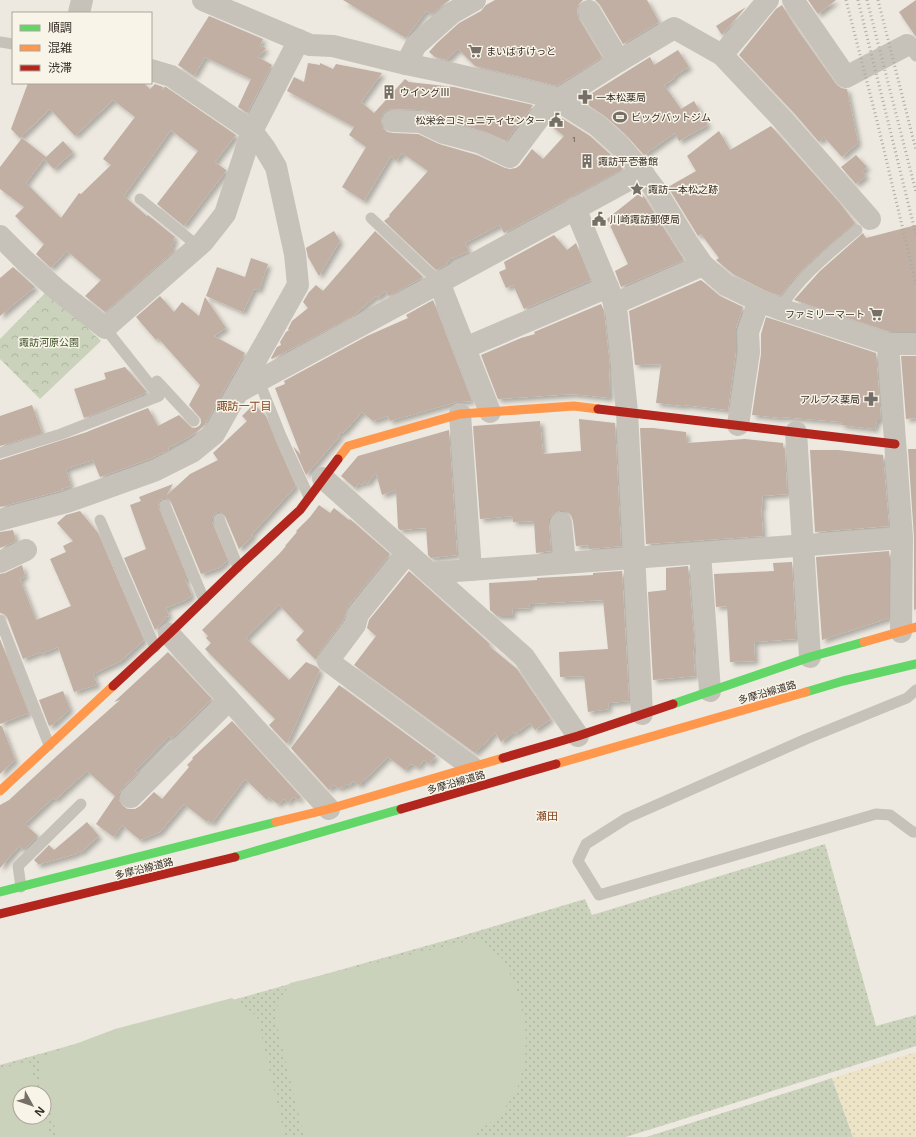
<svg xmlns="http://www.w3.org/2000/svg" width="916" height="1137" viewBox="0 0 916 1137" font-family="'Open Sans','Noto Sans JP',sans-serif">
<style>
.grass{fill:url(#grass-dots);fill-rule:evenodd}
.sand{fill:url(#sand-dots)}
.park{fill:url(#park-crowns)}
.garden{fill:#cbd2bb}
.building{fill:#c0afa2;filter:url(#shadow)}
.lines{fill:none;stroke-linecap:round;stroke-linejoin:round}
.lane{stroke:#c6c1b9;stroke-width:11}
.street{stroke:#c6c1b9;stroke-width:22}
.fast{stroke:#63d668;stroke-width:9}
.slow{stroke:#ff974d;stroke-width:9}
.jam{stroke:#b3261e;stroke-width:9}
.rail{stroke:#ada9a4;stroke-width:3;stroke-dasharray:1 3;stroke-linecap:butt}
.labels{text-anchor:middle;stroke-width:3;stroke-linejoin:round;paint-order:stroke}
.number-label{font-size:8px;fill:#584e46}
.poi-label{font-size:10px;fill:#362e28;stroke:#f9f4e8;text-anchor:start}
.park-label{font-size:10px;fill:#40542c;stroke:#f9f4e8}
.street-label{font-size:10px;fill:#362e28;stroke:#f9f4e8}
.neighbourhood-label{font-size:11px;fill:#844622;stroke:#f9f4e8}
</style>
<defs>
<pattern id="grass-dots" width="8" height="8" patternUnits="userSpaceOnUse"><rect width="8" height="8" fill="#cbd2bb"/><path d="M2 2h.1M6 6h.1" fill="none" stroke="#afb5a1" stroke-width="1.8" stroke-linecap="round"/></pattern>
<pattern id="sand-dots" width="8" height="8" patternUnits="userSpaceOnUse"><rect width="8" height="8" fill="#ede4c7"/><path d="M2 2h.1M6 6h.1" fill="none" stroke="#ccc4ab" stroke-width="1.8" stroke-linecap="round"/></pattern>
<pattern id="park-crowns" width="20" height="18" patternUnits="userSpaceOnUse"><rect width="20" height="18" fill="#cbd2bb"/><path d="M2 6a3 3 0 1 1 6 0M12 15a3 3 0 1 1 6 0" fill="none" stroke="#afb5a1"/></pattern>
<filter id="shadow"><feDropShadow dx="3.5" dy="3.5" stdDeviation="2" flood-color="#0004"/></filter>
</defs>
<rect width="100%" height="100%" fill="#ede9e0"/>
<g class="grass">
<path d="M825 844 876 1026 916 1015V1046L626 1137H0V1065L458 937 585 899 592 915ZM20 1093H44V1117H20Z"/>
<polygon points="832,1078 853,1137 646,1137 802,1088"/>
</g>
<polygon class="sand" points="916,1052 916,1137 853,1137 832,1078"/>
<polygon class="park" points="48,290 101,341 40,399 0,359 0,339"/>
<g class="garden">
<polygon points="477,939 504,960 515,986 520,1001 526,1033 525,1063 516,1092 499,1116 474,1134 465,1137 304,1137 274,1013 290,983"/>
<polygon points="232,998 257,1016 285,1137 58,1137 40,1080 41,1057 115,1029"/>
<polygon points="29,1061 38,1093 20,1093 20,1117 44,1117 44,1113 51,1137 0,1137 0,1069"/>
</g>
<g class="building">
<polygon points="343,0 450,0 444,4 432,14 426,11 406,38"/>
<polygon points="495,0 583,0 578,5 577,12 578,17 602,57 557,86 475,66 458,49 447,60 435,57 429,52 437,43 459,23 481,11 486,5"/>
<polygon points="595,0 647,0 659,22 623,44 600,5"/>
<polygon points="808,0 836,0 818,14"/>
<polygon points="916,0 916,37 899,12"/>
<polygon points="782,5 797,29 836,84 841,88 847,89 858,143 842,157 824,137 819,142 794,113 739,55 776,9"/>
<polygon points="746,7 722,35 716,26"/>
<polygon points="209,16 263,39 260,46 266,48 258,57 272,65 247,113 238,107 251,79 205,57 194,76 178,65"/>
<polygon points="678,50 689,67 674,76 675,78 664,85 681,109 694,101 708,125 679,141 675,133 644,155 627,136 606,117 581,100 650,57 654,65"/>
<polygon points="308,63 320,65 320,63 333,69 336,64 382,73 361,102 374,113 405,79 409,82 454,87 533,105 506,141 486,132 448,121 426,111 421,110 393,109 387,110 382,115 381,121 382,127 387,132 393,133 418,134 439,144 477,155 505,168 510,169 516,168 520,165 532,149 543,159 564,136 550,125 557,115 590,136 610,154 623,169 504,233 500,225 465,243 469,251 450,259 446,265 436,270 384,221 390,216 389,215 428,171 402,153 396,161 391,156 364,201 342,187 366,147 349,135 354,127 287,91 294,77 304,82"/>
<polygon points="28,83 144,83 150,89 155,84 163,87 162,91 164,87 166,87 236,135 215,162 226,170 226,171 184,226 157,204 198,151 171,130 124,196 147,216 148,215 175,237 173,240 175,241 171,246 175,250 105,312 85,296 101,280 67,251 51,268 36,254 44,244 15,216 24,207 0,189 0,167 22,138 46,157 45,158 63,141 73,152 54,169 44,159 26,183 61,218 79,193 81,194 111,165 103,159 135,117 113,100 75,136 50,109 20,138 11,129"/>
<polygon points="771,126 839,202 855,223 811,261 791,282 780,296 764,290 733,274 716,260 719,258 701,234 698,236 668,187 696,171 687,156 719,131 730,150"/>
<polygon points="856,155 867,167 862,171 866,176 856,184 841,167"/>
<polygon points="641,192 684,260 621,287 615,271 628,264 607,219"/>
<polygon points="916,225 916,332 890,332 794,300 802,291 820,271 863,233 866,238"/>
<polygon points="334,231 340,241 319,276 308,257 306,248"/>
<polygon points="375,231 423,277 389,296 385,291 378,298 376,296 353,316 272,359 271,358 277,347 281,345 280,342 286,332 289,330 288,329 292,321 308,308 303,302 309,292 316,285 323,291"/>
<polygon points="554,235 567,250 576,243 591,280 524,309 513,285 506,288 499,272 506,269 504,262"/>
<polygon points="251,258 268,264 259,290 254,289 243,312 206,296 217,267 245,277"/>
<polygon points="13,267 35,287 0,316 0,278"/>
<polygon points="701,280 720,296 743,307 736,328 736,351 728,410 684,405 684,406 656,403 661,364 635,365 629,311"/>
<polygon points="160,296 174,312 182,302 199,316 205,297 226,328 214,336 245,353 204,426 194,434 168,448 169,450 149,459 100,477 93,460 66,469 71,486 61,489 63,490 0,507 0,460 87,432 89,431 148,408 158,426 179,415 192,428 195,428 199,426 201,423 201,419 189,405 200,385 158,338 156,340 136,317"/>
<polygon points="433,300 472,401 457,402 390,421 388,416 373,421 362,412 344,432 338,434 340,436 306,475 293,446 301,455 275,388 285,384 284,381 367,336 408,318 406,315"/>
<polygon points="601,304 604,311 610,367 609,367 610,398 573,394 498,399 481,355 521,338 535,334 534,332"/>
<polygon points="766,317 876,353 881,420 877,420 875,429 841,425 842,422 782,417 782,418 752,415 761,354 761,334"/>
<polygon points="901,356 916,356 916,418 906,419"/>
<polygon points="125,367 147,392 141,395 84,418 74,389 106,379 104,373"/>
<polygon points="254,404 266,416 275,439 296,486 251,535 253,536 239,549 225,516 220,512 217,512 214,514 212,518 212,522 228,560 219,568 201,574 171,502 170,500 166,498 163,498 160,500 158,504 159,508 188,579 185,579 192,595 186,600 166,608 169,616 165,617 166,619 155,630 124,558 146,549 130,505 141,501 139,497 173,484 166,496 190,474 218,460 213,453 247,421 242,416"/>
<polygon points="32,405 42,433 0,446 0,416"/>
<polygon points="579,419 615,423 621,546 589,549 589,545 576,546 573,521 571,515 566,511 560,511 554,513 549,518 549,524 551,551 536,553 534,521 513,522 512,516 480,519 473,426 540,421 543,454 581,451"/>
<polygon points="640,428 653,428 686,432 687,443 745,439 783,443 783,450 785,450 787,494 762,496 763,506 761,507 763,536 646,544"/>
<polygon points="449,430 457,555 431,558 428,555 426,528 400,530 398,528 396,490 382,495 376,473 367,484 365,481 362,485 359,483 355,488 341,476 358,456"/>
<polygon points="908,449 916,449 916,609 914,610 914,537"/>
<polygon points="810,450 838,450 883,455 889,526 815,532"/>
<polygon points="319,505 330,513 334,508 349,520 350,519 390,554 348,606 344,619 318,654 316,660 296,640 304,631 279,605 246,638 289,680 306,662 317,667 320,670 287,744 269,725 275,719 205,649 211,643 206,638 208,636 202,630 279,554 286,546 285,546 297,532 296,531 310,517"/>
<polygon points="80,511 98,533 144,640 121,661 93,674 97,684 96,685 74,692 58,647 41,654 41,652 23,659 7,617 4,614 0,613 0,574 5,573 22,565 25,576 20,579 36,620 71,606 50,559 66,552 63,546 73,541 57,523 66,515"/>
<polygon points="13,530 16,541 0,548 0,532"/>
<polygon points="889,551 889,618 822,640 816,557"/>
<polygon points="792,562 796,639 754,642 755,661 730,662 727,606 716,607 714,574 774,571 773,563"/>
<polygon points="688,566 695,650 693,650 695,676 653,680 648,592 666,590 666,568"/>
<polygon points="409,571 490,644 489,646 517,669 551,719 535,730 530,723 515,734 514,732 501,742 495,732 483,746 482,746 475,753 354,665 376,636 367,628 369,620"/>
<polygon points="622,571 629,701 608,703 609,709 588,712 584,676 560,677 559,652 608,649 603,600 529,604 530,608 512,609 513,616 497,616 490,610 489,583 537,580 537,578 593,575 593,573"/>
<polygon points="0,639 29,713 0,724"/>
<polygon points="168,652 212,699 172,738 169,736 135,771 138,773 122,788 119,793 119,800 122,805 127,809 135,809 140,806 154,792 162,799 189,767 187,765 193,759 192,758 232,721 301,797 299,800 293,797 288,803 284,799 278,804 269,797 267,800 245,779 212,823 208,820 207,822 184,804 160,832 140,840 122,825 114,837 96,824 115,796 87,771 55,800 53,798 25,824 38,836 24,850 19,846 0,868 0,805 9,800 59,754 120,700 114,702"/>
<polygon points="339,685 436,756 429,764 424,760 418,767 411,764 405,770 388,757 359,785 353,781 349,786 347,784 343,788 341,786 339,789 334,785 329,790 328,789 290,747 291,748"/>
<polygon points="63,691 70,709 54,724 49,726 39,700"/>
<polygon points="0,726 2,726 15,760 0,774"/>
<polygon points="87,822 99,836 80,853 78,851 76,854 37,865 38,864 34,860 49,845 54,850"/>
</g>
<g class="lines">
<g class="lane">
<polyline points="0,42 13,44"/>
<polyline points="907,45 916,56"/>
<polyline points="140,199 199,247"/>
<polyline points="371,218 439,282"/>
<path d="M780 309C799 277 830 253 857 230"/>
<polyline points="259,381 281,436 309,497"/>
<polyline points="151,386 157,381 194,421"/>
<polyline points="0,453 61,434 159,396 105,328"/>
<polyline points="165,505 204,600"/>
<polyline points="219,519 238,567"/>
<polyline points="100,520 155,647"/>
<polyline points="0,620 49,745"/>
<polyline points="916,690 907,698 806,739 627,818 586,844 578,861 599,895 876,814 890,815 913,832 916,832"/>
<polyline points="21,887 18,866 81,804"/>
</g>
<g class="street">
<polyline points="203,0 310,45 333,46 406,64 454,74 547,96 554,98 598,126 619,145 639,168 656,191 687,242 703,265 726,285 759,301 780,309 888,344 916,344"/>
<polyline points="793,0 846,77 907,45"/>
<polyline points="589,11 619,61"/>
<polyline points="79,13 82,0"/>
<polyline points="722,55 768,0"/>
<polyline points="406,64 416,45 452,13 475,0"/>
<polyline points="558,100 619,61 674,28 722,55 785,122 870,219"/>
<polyline points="393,121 421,122 444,133 481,143 510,157 554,98"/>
<polyline points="575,208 616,307 627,412 642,714"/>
<polyline points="0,236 24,260 55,288 105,328 203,242 225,214 252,131 299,40"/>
<polyline points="439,282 490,412"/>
<polyline points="614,304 703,265"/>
<polyline points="888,344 902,538 901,632"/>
<polyline points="465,348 608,287"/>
<polyline points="238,392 643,172"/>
<polyline points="460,414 471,570"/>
<polyline points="738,425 749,352 748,332 759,301"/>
<polyline points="796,432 810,657"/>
<polyline points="323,478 524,657 578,736"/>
<polyline points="0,520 67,502 154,471 192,452 214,434 298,285 295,254 276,167 264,147 252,131 171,76 151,70"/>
<polyline points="561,523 565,563"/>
<polyline points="407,553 358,614 355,625 328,661 472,767"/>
<polyline points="700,553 710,691"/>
<polyline points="0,562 26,550"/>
<polyline points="430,573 902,538"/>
<polyline points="169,634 329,809"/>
<polyline points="131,797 229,700"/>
</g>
<g class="fast">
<polyline points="806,692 843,681 916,664"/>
<polyline points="673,704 810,657 864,642"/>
<polyline points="235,857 401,809"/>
<polyline points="0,892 276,822"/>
</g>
<g class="slow">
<polyline points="338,459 348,446 460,414 574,406 598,409"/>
<polyline points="864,642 916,627"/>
<polyline points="556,764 806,692"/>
<polyline points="0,791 113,686"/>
<polyline points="276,822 329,809 503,758"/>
</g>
<g class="jam">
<polyline points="598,409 895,444"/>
<polyline points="113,686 169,634 238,567 300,510 338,459"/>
<polyline points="503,758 578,736 673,704"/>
<polyline points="401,809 556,764"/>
<polyline points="0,914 235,857"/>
</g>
<g class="rail">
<polyline points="846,0 877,121 916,284"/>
<polyline points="858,0 916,235"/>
<polyline points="867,0 916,192"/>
<polyline points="878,0 916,150"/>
</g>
</g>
<defs>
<symbol id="supermarket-bare" viewBox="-9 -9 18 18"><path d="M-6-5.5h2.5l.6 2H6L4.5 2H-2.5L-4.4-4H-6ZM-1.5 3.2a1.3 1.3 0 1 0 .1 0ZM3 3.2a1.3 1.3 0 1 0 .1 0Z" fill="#766f68" stroke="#f9f4e8" stroke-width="2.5" paint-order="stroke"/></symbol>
<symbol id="building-bare" viewBox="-9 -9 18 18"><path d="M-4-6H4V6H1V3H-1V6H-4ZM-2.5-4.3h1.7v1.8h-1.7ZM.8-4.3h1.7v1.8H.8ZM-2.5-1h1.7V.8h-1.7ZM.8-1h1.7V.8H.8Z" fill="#766f68" stroke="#f9f4e8" stroke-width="2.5" paint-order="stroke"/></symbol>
<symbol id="pharmacy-bare" viewBox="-9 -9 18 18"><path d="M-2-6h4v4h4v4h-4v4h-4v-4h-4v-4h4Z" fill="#766f68" stroke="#f9f4e8" stroke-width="2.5" paint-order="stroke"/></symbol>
<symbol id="stadium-bare" viewBox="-9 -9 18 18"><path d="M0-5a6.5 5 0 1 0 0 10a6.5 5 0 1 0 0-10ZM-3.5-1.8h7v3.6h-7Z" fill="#766f68" stroke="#f9f4e8" stroke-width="2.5" paint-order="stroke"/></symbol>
<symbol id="civic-bare" viewBox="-9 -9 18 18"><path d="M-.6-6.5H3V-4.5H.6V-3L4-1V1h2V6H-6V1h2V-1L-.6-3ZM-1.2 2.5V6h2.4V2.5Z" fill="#766f68" stroke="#f9f4e8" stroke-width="2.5" paint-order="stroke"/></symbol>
<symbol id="sight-bare" viewBox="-9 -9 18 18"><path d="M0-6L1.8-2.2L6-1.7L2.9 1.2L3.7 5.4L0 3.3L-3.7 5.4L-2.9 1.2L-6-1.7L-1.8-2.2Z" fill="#766f68" stroke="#f9f4e8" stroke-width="2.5" paint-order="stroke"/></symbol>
</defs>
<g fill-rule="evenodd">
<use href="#supermarket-bare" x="465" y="41" width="20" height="20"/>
<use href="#building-bare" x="379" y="82" width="20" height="20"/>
<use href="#pharmacy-bare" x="575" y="87" width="20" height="20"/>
<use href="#stadium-bare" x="610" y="107" width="20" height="20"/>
<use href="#civic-bare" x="546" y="110" width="20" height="20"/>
<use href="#building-bare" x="577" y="151" width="20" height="20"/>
<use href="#sight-bare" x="627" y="179" width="20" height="20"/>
<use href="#civic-bare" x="589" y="209" width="20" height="20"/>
<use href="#supermarket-bare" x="866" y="304" width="20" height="20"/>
<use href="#pharmacy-bare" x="861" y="389" width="20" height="20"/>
</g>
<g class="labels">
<g class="number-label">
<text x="574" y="142">1</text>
</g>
<g class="poi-label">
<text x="486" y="55">まいばすけっと</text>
<text x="400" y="96">ウイングⅢ</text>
<text x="596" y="101">一本松薬局</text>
<text x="631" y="121">ビッグバットジム</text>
<text x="545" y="124" text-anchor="end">松栄会コミュニティセンター</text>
<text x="598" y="165">諏訪平壱番館</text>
<text x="648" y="193">諏訪一本松之跡</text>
<text x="610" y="223">川崎諏訪郵便局</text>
<text x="865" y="318" text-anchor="end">ファミリーマート</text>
<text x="860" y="403" text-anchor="end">アルプス薬局</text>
</g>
<g class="park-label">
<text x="49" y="346">諏訪河原公園</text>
</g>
<g class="street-label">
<text transform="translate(767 692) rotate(-16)" y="4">多摩沿線道路</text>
<text transform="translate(456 782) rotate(-16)" y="4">多摩沿線道路</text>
<text transform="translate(144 868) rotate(-14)" y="4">多摩沿線道路</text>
</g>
<g class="neighbourhood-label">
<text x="244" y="410">諏訪一丁目</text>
<text x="547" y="820">瀬田</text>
</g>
</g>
<rect x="12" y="12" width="140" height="72" fill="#f9f4e8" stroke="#aba59b"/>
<rect x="20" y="25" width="20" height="6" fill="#63d668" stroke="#aba59b"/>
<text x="48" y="32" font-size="12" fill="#362e28">順調</text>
<rect x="20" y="45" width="20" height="6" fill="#ff974d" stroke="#aba59b"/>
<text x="48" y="52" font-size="12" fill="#362e28">混雑</text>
<rect x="20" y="65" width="20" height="6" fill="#b3261e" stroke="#aba59b"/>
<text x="48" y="72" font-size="12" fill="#362e28">渋滞</text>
<g transform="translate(32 1105) rotate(130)"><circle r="19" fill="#f9f4e8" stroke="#aba59b"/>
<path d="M0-3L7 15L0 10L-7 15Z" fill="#766f68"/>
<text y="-6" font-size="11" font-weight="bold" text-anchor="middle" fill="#362e28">N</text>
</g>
</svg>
